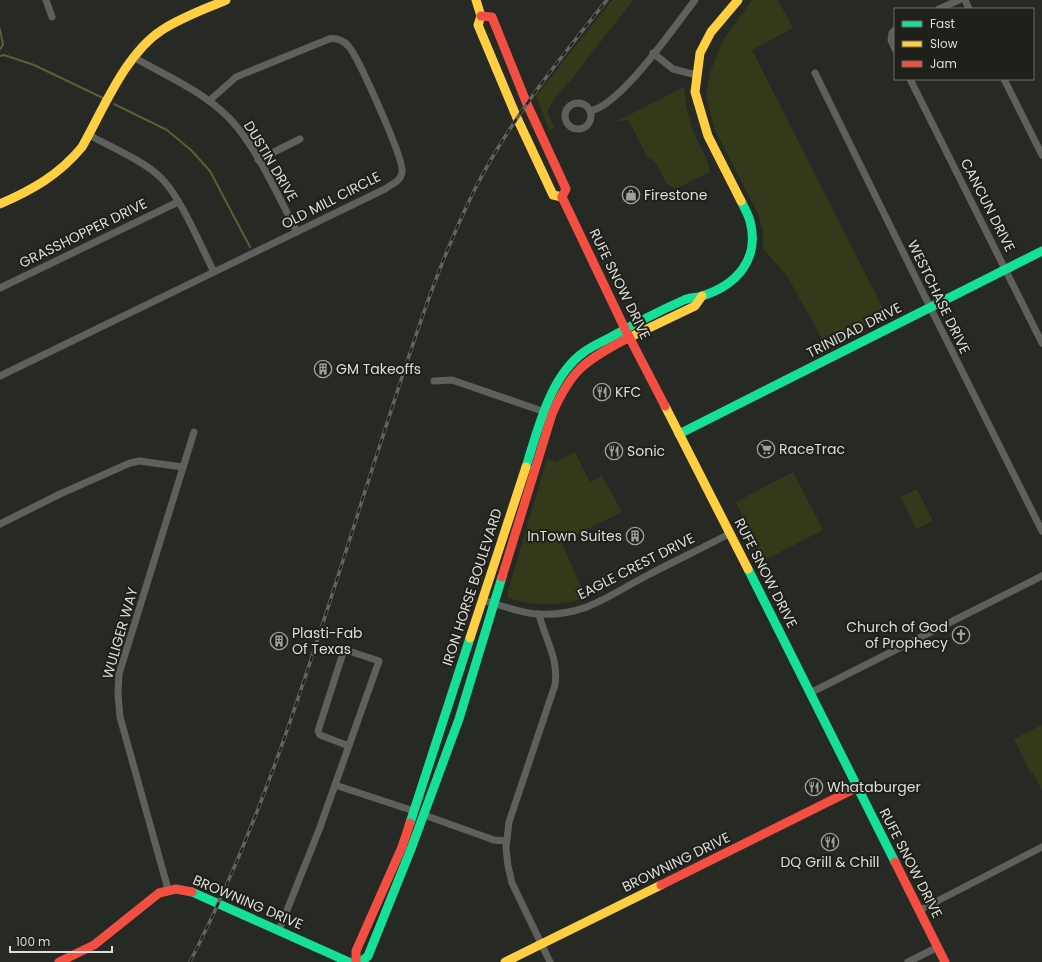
<svg xmlns="http://www.w3.org/2000/svg" width="1042" height="962" viewBox="0 0 1042 962" font-family="Poppins,sans-serif">
<style>
.green{fill:#333a1a}
.lines{fill:none;stroke-linecap:round;stroke-linejoin:round}
.stream{stroke:#576132;stroke-width:2}
.street{stroke:#5e605d;stroke-width:7}
.fast{stroke:#16e098;stroke-width:9}
.slow{stroke:#ffcf43;stroke-width:9}
.jam{stroke:#f24e42;stroke-width:9}
.rail-casing{stroke:#626260;stroke-width:3.5}
.rail{stroke:#1e2019;stroke-width:2;stroke-dasharray:6;stroke-linecap:butt}
.labels{text-anchor:middle;stroke-width:4;stroke-linejoin:round;paint-order:stroke}
.street-label{font-size:14px;fill:#dcded9;stroke:#1e2019}
.poi-label{font-size:14px;fill:#dcded9;stroke:#1e2019;text-anchor:start}
</style>
<rect width="100%" height="100%" fill="#272924"/>
<g class="green">
<polygon points="612,0 633,0 571,80 552,101 548,111 554,128 549,130 536,96"/>
<polygon points="752,0 778,0 793,28 752,50 886,314 827,348 787,276 763,249 763,231 758,214 714,128 706,95 711,70 723,40"/>
<path d="M684 87C686 104 688 119 695 135 700 148 708 158 710 172L675 189 666 183 656 163 646 155 630 122 626 120 613 123Z"/>
<path d="M575 452 590 482 602 476 622 512 561 542 586 597C565 606 529 607 508 597V591L547 458 556 462Z"/>
<polygon points="793,472 823,530 763,561 736,502"/>
<polygon points="917,489 933,521 916,529 901,497"/>
<polygon points="1042,725 1042,790 1033,773 1031,774 1014,739"/>
</g>
<g class="lines">
<g class="stream">
<polyline points="0,29 3,45 0,49"/>
<polyline points="0,56 4,55 34,65 103,98"/>
<polyline points="114,104 167,130 191,150 210,171 250,247"/>
</g>
<g class="street">
<polyline points="46,0 52,17"/>
<polyline points="965,0 969,9"/>
<polyline points="939,9 959,0"/>
<polyline points="895,30 892,33 891,40 895,49"/>
<polyline points="653,53 673,69 696,75"/>
<path d="M135 58C167 76 204 92 230 119 256 146 279 198 297 232"/>
<polyline points="815,73 930,307 1042,531"/>
<polyline points="910,79 1042,343"/>
<polyline points="1004,79 1042,155"/>
<circle cx="578" cy="116" r="13"/>
<path d="M590 111C621 105 674 27 695 0"/>
<path d="M89 135C109 146 144 161 160 177 180 195 201 247 214 272"/>
<polyline points="258,160 300,139"/>
<polyline points="0,288 178,202"/>
<path d="M0 376 385 189C392 184 401 181 402 172 405 161 360 62 350 48 346 42 337 37 329 39L236 77 209 101"/>
<polyline points="434,381 452,380 548,413"/>
<polyline points="0,524 60,494 130,463 139,461 183,467"/>
<path d="M482 600C501 605 519 613 538 614 585 617 609 595 648 575 675 561 702 548 729 534"/>
<path d="M539 614C545 640 559 658 555 685L509 822 506 848 508 866 512 883 550 962"/>
<polyline points="810,693 1042,576"/>
<polyline points="335,785 414,811"/>
<polyline points="424,815 494,840 506,841"/>
<polyline points="168,889 120,717 118,694 119,674 194,432"/>
<polyline points="920,910 1042,847"/>
<polyline points="279,930 319,830 379,661 349,651 343,653 318,731 320,735 349,746"/>
<polyline points="908,962 938,947"/>
</g>
<g class="fast">
<polyline points="679,434 1042,251"/>
<path d="M526 467C538 429 550 376 584 352 592 346 602 342 611 337 634 324 659 311 684 300 690 297 696 298 702 296 737 285 760 259 750 221 748 214 744 207 741 201"/>
<polyline points="748,569 895,862"/>
<polyline points="410,823 470,638"/>
<polyline points="192,892 349,962"/>
<polyline points="361,962 368,956 411,849 459,719 502,577"/>
</g>
<g class="slow">
<polyline points="476,0 481,16 478,25 517,118 553,195 562,197"/>
<polyline points="738,0 711,32 700,53 695,92 708,136 741,201"/>
<path d="M0 204C32 190 59 175 82 147 103 110 125 54 162 30 182 17 205 9 226 0"/>
<polyline points="624,340 695,306 702,296"/>
<polyline points="665,406 748,569"/>
<polyline points="470,638 526,467"/>
<polyline points="505,962 661,885"/>
</g>
<g class="jam">
<polyline points="481,16 492,17 527,104 566,189 562,197"/>
<polyline points="562,197 625,329 665,406"/>
<path d="M502 577 552 414C571 371 583 362 624 340"/>
<polyline points="895,862 945,962"/>
<polyline points="661,885 858,787"/>
<polyline points="59,962 94,945 159,893 176,889 192,892"/>
<polyline points="356,962 356,951 402,847 410,823"/>
</g>
<defs>
<path id="rail" d="M190 962C274 798 323 619 380 445 408 359 434 272 474 191 509 121 558 61 607 0"/>
</defs>
<use href="#rail" class="rail-casing"/>
<use href="#rail" class="rail"/>
</g>
<defs>
<symbol id="shop-ring" viewBox="-11 -11 22 22"><circle r="9.5" fill="#1e2019" stroke="#9d9f9a" stroke-width="1.5"/><path d="M-5-2.5h2.3a2.7 3.5 0 0 1 5.4 0H5L5.5 6h-11ZM-1.5-2.5h3a1.5 2.3 0 0 0-3 0Z" fill="#9d9f9a"/></symbol>
<symbol id="building-ring" viewBox="-11 -11 22 22"><circle r="9.5" fill="#1e2019" stroke="#9d9f9a" stroke-width="1.5"/><path d="M-4-6H4V6H1V3H-1V6H-4ZM-2.5-4.3h1.7v1.8h-1.7ZM.8-4.3h1.7v1.8H.8ZM-2.5-1h1.7V.8h-1.7ZM.8-1h1.7V.8H.8Z" fill="#9d9f9a"/></symbol>
<symbol id="restaurant-ring" viewBox="-11 -11 22 22"><circle r="9.5" fill="#1e2019" stroke="#9d9f9a" stroke-width="1.5"/><path d="M-5-6h1v4h1v-4h1v4h1v-4h1v5L-1.5 .5V6h-2V.5L-5-1ZM5-6V6H3V1.5H1.5Q1.5-4 5-6Z" fill="#9d9f9a"/></symbol>
<symbol id="supermarket-ring" viewBox="-11 -11 22 22"><circle r="9.5" fill="#1e2019" stroke="#9d9f9a" stroke-width="1.5"/><path d="M-6-5.5h2.5l.6 2H6L4.5 2H-2.5L-4.4-4H-6ZM-1.5 3.2a1.3 1.3 0 1 0 .1 0ZM3 3.2a1.3 1.3 0 1 0 .1 0Z" fill="#9d9f9a"/></symbol>
<symbol id="church-ring" viewBox="-11 -11 22 22"><circle r="9.5" fill="#1e2019" stroke="#9d9f9a" stroke-width="1.5"/><path d="M-1.2-6h2.4v3.5h3.3v2.4h-3.3V6h-2.4V-.1h-3.3v-2.4h3.3Z" fill="#9d9f9a"/></symbol>
</defs>
<g fill-rule="evenodd">
<use href="#shop-ring" x="621" y="185" width="20" height="20"/>
<use href="#building-ring" x="313" y="359" width="20" height="20"/>
<use href="#restaurant-ring" x="592" y="382" width="20" height="20"/>
<use href="#supermarket-ring" x="756" y="439" width="20" height="20"/>
<use href="#restaurant-ring" x="604" y="441" width="20" height="20"/>
<use href="#building-ring" x="625" y="526" width="20" height="20"/>
<use href="#church-ring" x="951" y="625" width="20" height="20"/>
<use href="#building-ring" x="269" y="631" width="20" height="20"/>
<use href="#restaurant-ring" x="804" y="777" width="20" height="20"/>
<use href="#restaurant-ring" x="820" y="832" width="20" height="20"/>
</g>
<g class="labels">
<g class="street-label">
<text transform="translate(271 161) rotate(59)" y="5">DUSTIN DRIVE</text>
<text transform="translate(331 200) rotate(-27)" y="5">OLD MILL CIRCLE</text>
<text transform="translate(988 205) rotate(63)" y="5">CANCUN DRIVE</text>
<text transform="translate(83 233) rotate(-26)" y="5">GRASSHOPPER DRIVE</text>
<text transform="translate(620 284) rotate(64)" y="5">RUFE SNOW DRIVE</text>
<text transform="translate(939 297) rotate(64)" y="5">WESTCHASE DRIVE</text>
<text transform="translate(854 330) rotate(-27)" y="5">TRINIDAD DRIVE</text>
<text transform="translate(636 566) rotate(-27)" y="5">EAGLE CREST DRIVE</text>
<text transform="translate(766 573) rotate(63)" y="5">RUFE SNOW DRIVE</text>
<text transform="translate(472 587) rotate(-72)" y="5">IRON HORSE BOULEVARD</text>
<text transform="translate(120 633) rotate(-74)" y="5">WULIGER WAY</text>
<text transform="translate(676 862) rotate(-26)" y="5">BROWNING DRIVE</text>
<text transform="translate(911 863) rotate(63)" y="5">RUFE SNOW DRIVE</text>
<text transform="translate(248 902) rotate(23)" y="5">BROWNING DRIVE</text>
</g>
<g class="poi-label">
<text x="644" y="200">Firestone</text>
<text x="336" y="374">GM Takeoffs</text>
<text x="615" y="397">KFC</text>
<text x="779" y="454">RaceTrac</text>
<text x="627" y="456">Sonic</text>
<text x="622" y="541" text-anchor="end">InTown Suites</text>
<text x="948" y="632" text-anchor="end">Church of God<tspan x="948" dy="16">of Prophecy</tspan></text>
<text x="292" y="638">Plasti-Fab<tspan x="292" dy="16">Of Texas</tspan></text>
<text x="827" y="792">Whataburger</text>
<text x="830" y="867" text-anchor="middle">DQ Grill &amp; Chill</text>
</g>
</g>
<rect x="894" y="8" width="140" height="72" fill="#1e2019" stroke="#6a6c66"/>
<rect x="902" y="21" width="20" height="6" fill="#16e098" stroke="#6a6c66"/>
<text x="930" y="28" font-size="12" fill="#dcded9">Fast</text>
<rect x="902" y="41" width="20" height="6" fill="#ffcf43" stroke="#6a6c66"/>
<text x="930" y="48" font-size="12" fill="#dcded9">Slow</text>
<rect x="902" y="61" width="20" height="6" fill="#f24e42" stroke="#6a6c66"/>
<text x="930" y="68" font-size="12" fill="#dcded9">Jam</text>
<path d="M10 946v6h102v-6" fill="none" stroke="#dcded9" stroke-width="2"/>
<text x="16" y="946" font-size="12" fill="#dcded9" stroke="#1e2019" stroke-width="3" paint-order="stroke">100 m</text>
</svg>
